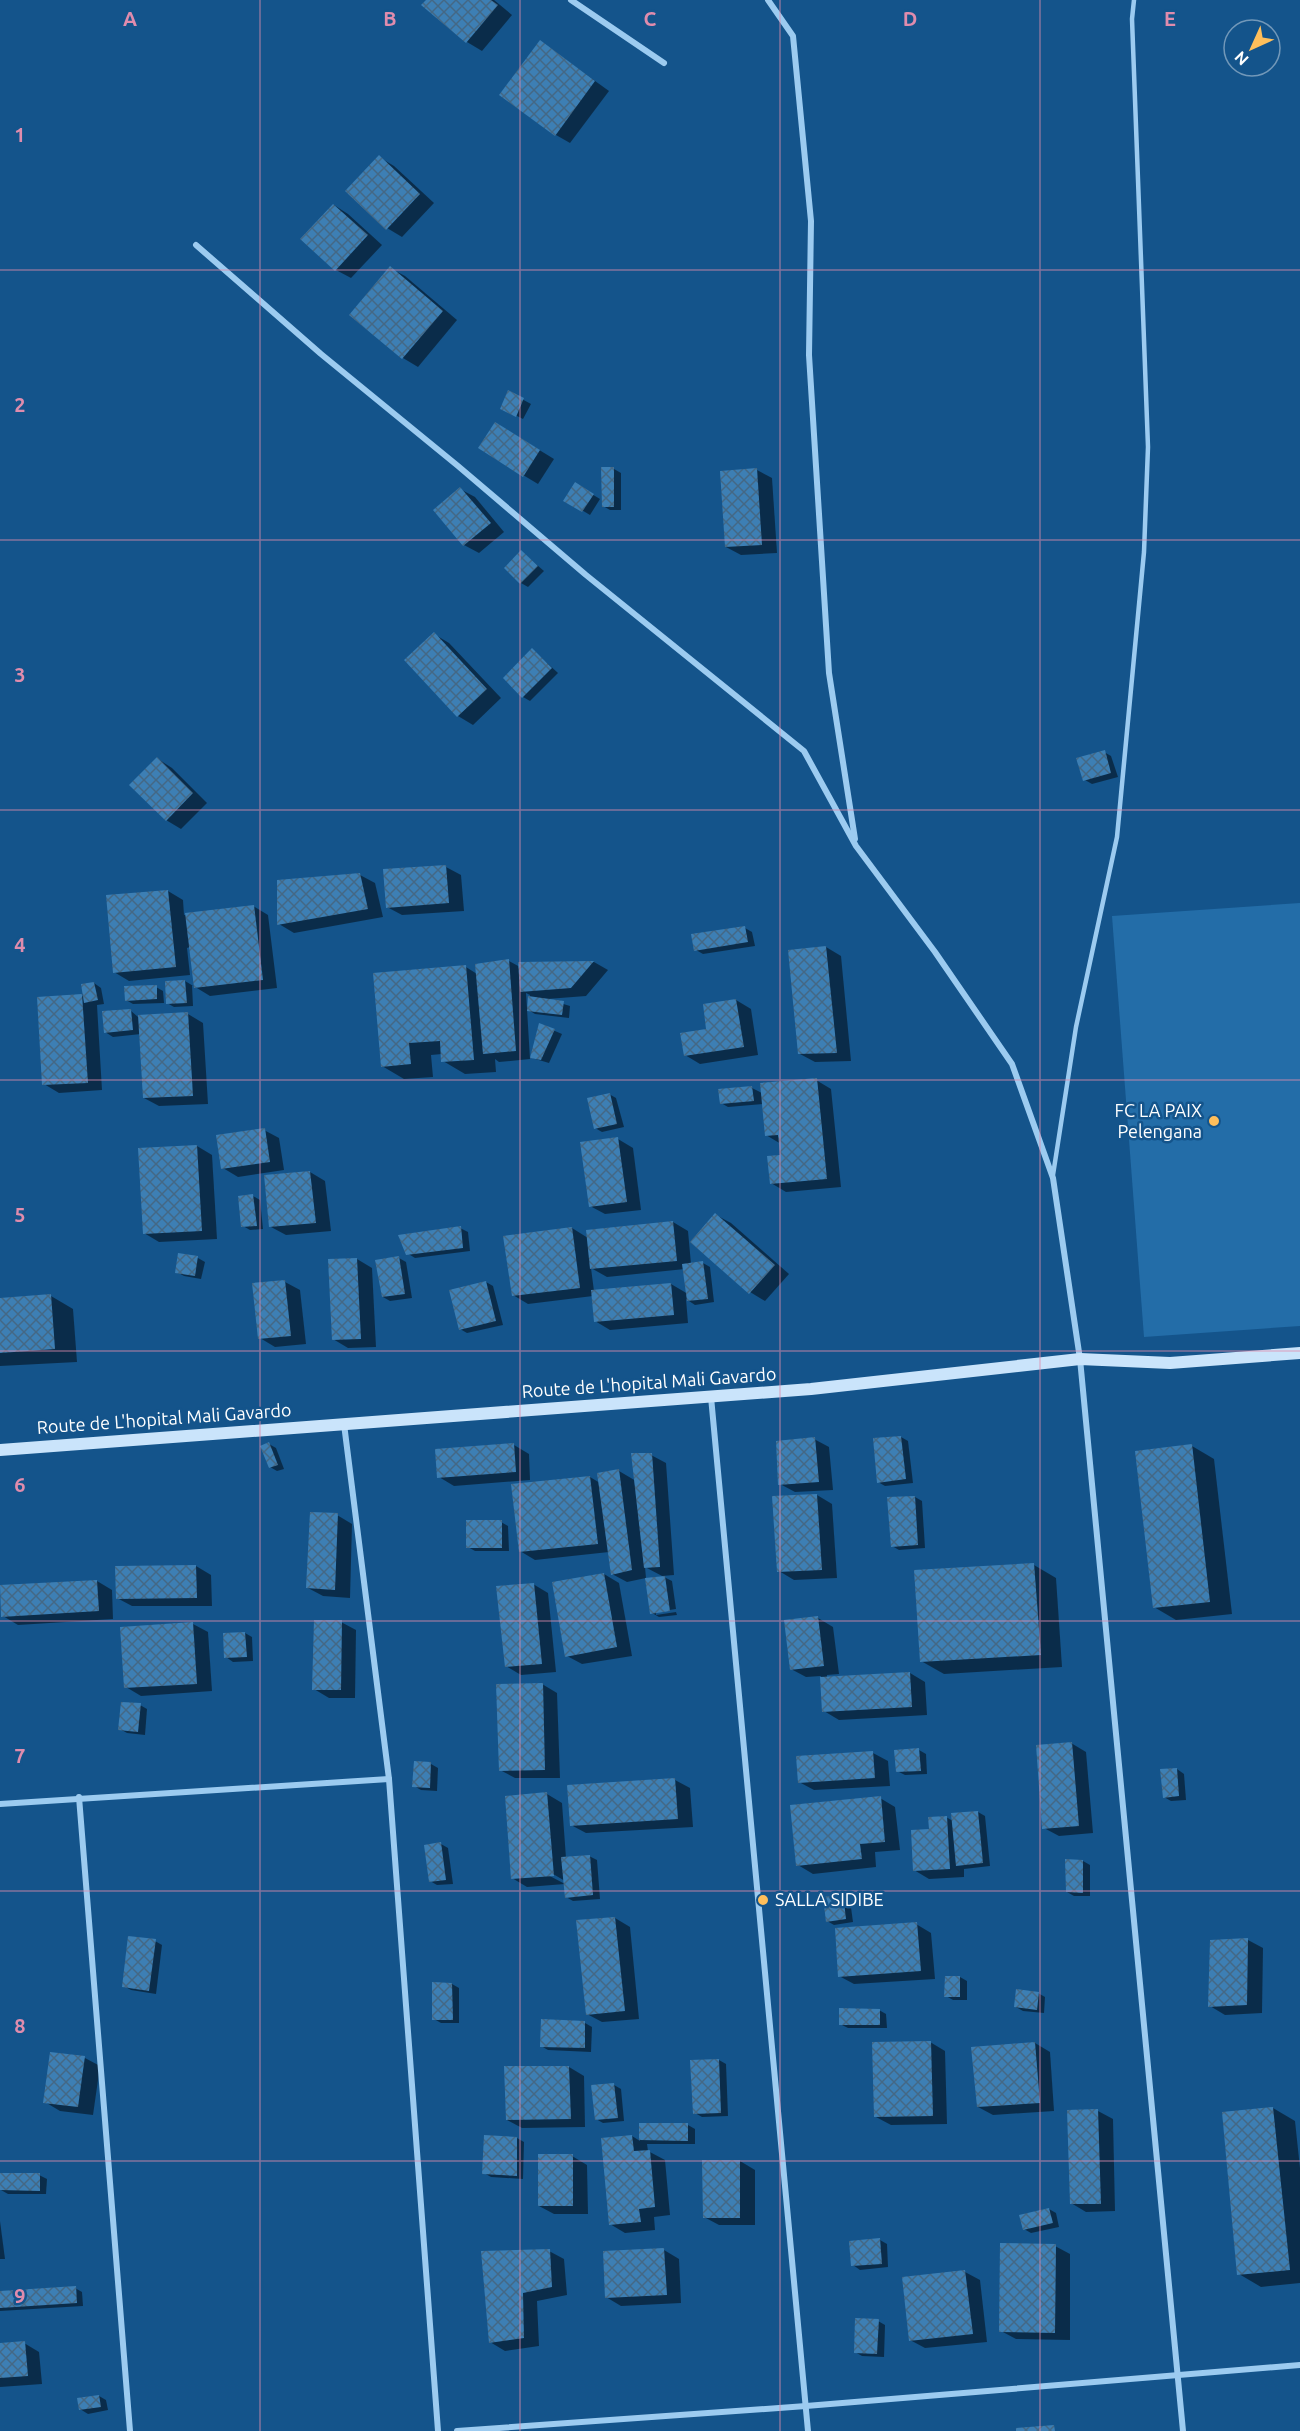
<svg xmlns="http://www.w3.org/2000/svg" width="1300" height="2431" viewBox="0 0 1300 2431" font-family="Ubuntu,sans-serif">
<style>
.grass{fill:#236da8}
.shadow{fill:#0007;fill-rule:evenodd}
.building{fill:url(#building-cross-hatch)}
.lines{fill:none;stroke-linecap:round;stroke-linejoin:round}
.lane{stroke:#9ccbf0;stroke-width:4.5}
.street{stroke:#9ccbf0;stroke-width:6}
.secondary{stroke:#cae4fb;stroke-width:12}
.grid{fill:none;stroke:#e08cad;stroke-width:1.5;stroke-opacity:0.55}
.poi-dot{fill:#ffbf5b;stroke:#14548b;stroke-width:2}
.labels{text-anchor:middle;stroke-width:5;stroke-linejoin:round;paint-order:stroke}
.poi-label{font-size:18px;fill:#fff;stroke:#14548b;text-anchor:end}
.street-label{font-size:18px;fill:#fff;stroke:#14548b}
.grid-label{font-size:20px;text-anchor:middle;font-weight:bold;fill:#e08cad;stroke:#14548b;stroke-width:5;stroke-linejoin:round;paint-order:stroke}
</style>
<defs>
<pattern id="building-cross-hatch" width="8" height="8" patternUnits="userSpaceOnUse" patternTransform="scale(1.5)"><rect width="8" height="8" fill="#3d7fb4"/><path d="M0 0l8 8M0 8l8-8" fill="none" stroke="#446885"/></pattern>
</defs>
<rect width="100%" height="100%" fill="#14548b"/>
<polygon class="grass" points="1300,903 1300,1326 1144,1337 1112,916"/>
<g class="shadow">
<polygon points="428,0 494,0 512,15 482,51 467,42 423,5"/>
<polygon points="541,42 609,91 570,143 556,135"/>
<polygon points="379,157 394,166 434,203 402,237 387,228"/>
<polygon points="334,205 348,214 382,245 351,278 336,270"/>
<polygon points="390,268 405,276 457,320 418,367 403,358 351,315"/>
<polygon points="509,392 531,404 523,419 509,412"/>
<polygon points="510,432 554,459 538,484 523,475"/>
<polygon points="614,469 621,473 621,510 610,510 603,506"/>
<polygon points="757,470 772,478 777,553 741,555 726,547"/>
<polygon points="575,484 600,499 590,515 565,500"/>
<polygon points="460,489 475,497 504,532 479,553 464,545"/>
<polygon points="522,552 544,571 528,587 521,583"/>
<polygon points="434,634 449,643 501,698 473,725 458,716 406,660"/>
<polygon points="533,650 558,673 530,701 523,697"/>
<polygon points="1104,752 1111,756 1118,777 1092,784 1085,780"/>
<polygon points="158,759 172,768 207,803 181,829 166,820"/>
<polygon points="446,867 461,875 464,911 402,915 387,907"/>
<polygon points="360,875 375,883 383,917 294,933 279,924"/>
<polygon points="168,891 183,900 184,915 253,906 268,915 277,988 210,996 192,985 193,1006 174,1007 167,1003 185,981 195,987 190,947 187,948 190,975 129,981 114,972"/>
<polygon points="745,928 752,932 755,946 703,954 696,950"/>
<polygon points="826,947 841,956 851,1061 815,1062 800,1054"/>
<path d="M509 961 520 967 519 964 594 962 608 970 586 996 547 999 570 1006 569 1018 535 1014 527 1009 530 1059 499 1062 495 1059 496 1072 465 1074 443 1061 442 1054 431 1055 433 1077 404 1079 382 1066 466 967 477 974V966ZM526 993 530 995 529 1008H527Z"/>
<polygon points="94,983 101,988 104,1004 97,1005 102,1090 59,1093 44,1084 82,996 85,998"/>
<polygon points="156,987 163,991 164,1003 133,1004 126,1000"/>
<polygon points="736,1000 751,1009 758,1055 700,1064 685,1055"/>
<polygon points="130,1010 138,1017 188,1014 203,1023 208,1104 159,1106 144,1098 141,1034 113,1037 105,1032"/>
<polygon points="541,1025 562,1034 549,1063 532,1058"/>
<polygon points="816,1080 831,1089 841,1187 786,1192 771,1183 782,1157 781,1144 766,1135 763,1104 728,1107 721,1103 752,1088 762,1093"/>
<polygon points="609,1094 616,1098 624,1127 602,1132 595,1128"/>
<polygon points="264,1130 279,1138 284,1170 238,1177 223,1168"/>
<polygon points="618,1139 633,1148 641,1210 605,1214 590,1206"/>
<polygon points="197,1146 212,1155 217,1239 159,1242 144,1233"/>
<polygon points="310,1172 325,1181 331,1231 286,1235 271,1227 265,1176"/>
<polygon points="253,1196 260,1200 263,1229 250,1230 243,1226"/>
<polygon points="716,1215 731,1223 789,1274 765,1301 750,1292"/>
<path d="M673 1222 688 1231 691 1264 703 1263 710 1267 714 1302 695 1305 686 1299 688 1323 610 1330 595 1321 593 1296 528 1304 513 1295 572 1228 588 1238ZM591 1268 607 1277 685 1269 688 1294 671 1284 594 1291Z"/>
<polygon points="460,1228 468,1232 470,1251 415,1258 407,1253"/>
<polygon points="179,1255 198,1258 205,1262 201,1279 184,1276 177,1272"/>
<polygon points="399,1258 406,1262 412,1298 390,1301 383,1297"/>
<polygon points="357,1259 372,1268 376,1347 348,1348 333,1339"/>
<polygon points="285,1282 300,1290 306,1344 275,1347 260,1338"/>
<polygon points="486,1282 493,1286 503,1325 467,1333 460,1329"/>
<polygon points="51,1296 73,1309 77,1362 0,1366 0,1299"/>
<polygon points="901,1437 908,1441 913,1483 885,1486 878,1482"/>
<polygon points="814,1439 829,1447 833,1490 795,1492 780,1484"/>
<polygon points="269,1444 276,1448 284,1469 277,1471 270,1467"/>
<polygon points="514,1445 529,1454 530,1480 454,1486 439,1477"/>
<polygon points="1192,1446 1214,1459 1232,1614 1176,1620 1154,1607"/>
<polygon points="651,1455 666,1463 674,1575 662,1576 672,1581 676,1609 656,1612 656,1615 676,1612 677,1615 659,1617 652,1613 664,1577 645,1567 646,1578 627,1582 612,1574 609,1552 535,1560 520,1551 590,1477 600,1483 619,1471 636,1481"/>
<polygon points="817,1495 832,1504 837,1578 794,1580 779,1571"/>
<polygon points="915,1497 922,1501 925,1548 899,1550 892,1546 889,1499"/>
<polygon points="337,1515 352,1524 350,1598 323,1596 308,1588"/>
<polygon points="501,1522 508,1526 509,1551 475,1551 468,1547"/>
<polygon points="1034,1565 1056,1578 1062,1667 944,1674 921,1661"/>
<polygon points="196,1566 211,1575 212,1606 132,1606 117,1598"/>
<polygon points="604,1574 619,1583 632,1656 582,1664 567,1656"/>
<polygon points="97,1581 112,1590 113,1619 18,1625 3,1616"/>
<polygon points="533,1584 548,1593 556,1672 521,1675 506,1666"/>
<polygon points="818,1618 833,1627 839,1674 827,1675 827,1678 910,1673 925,1682 927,1715 839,1720 824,1711 821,1676 806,1677 791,1669"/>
<polygon points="341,1622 356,1630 355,1698 329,1698 314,1689"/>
<polygon points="193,1624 208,1632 212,1691 141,1696 126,1687 122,1628"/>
<polygon points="245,1633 252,1637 253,1661 233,1662 226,1657"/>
<polygon points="542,1684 557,1693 560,1778 515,1778 500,1770"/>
<polygon points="140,1705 147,1709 145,1735 127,1733 120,1729"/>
<polygon points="1071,1743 1086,1752 1093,1833 1059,1836 1044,1828"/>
<polygon points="919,1750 926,1754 927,1774 905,1775 897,1771"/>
<polygon points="873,1753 888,1761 890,1786 814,1790 799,1782"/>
<polygon points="416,1763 431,1764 438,1768 437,1791 421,1790 414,1786"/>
<polygon points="1177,1769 1184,1774 1186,1800 1171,1801 1164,1797"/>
<polygon points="675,1780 690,1788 693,1827 586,1833 571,1825"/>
<polygon points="547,1794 562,1803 566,1858 589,1856 597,1860 600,1899 573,1901 566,1897 565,1881 548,1871 546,1874 565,1884 527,1887 512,1878"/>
<polygon points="880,1798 895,1807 900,1850 875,1852 876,1867 813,1874 798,1865"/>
<polygon points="978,1812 985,1816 990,1866 964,1869 964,1877 929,1879 914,1870 930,1831 946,1817 953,1821"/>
<polygon points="441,1844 448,1848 453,1884 437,1885 430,1881"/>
<polygon points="1083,1861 1090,1865 1090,1896 1074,1896 1067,1892"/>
<polygon points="843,1895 850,1900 853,1922 834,1925 827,1921"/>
<polygon points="615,1918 630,1927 639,2019 602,2022 587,2014"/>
<polygon points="916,1924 931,1933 935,1979 854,1984 839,1976"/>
<polygon points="1248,1940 1263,1948 1262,2013 1225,2015 1210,2006"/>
<polygon points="155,1941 162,1945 156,1994 131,1990 124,1986"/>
<polygon points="960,1977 967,1981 967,2000 953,2000 946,1996"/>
<polygon points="452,1984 459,1988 459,2023 441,2023 434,2019"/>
<polygon points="1038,1993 1045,1997 1044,2013 1023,2011 1016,2007"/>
<polygon points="879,2010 886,2014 887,2028 848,2028 840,2024"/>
<polygon points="585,2023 592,2027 591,2052 548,2050 541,2046"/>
<polygon points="930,2042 945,2051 947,2124 891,2125 876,2117"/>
<polygon points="1035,2043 1050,2052 1054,2111 993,2115 978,2107"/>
<polygon points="85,2058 100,2066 93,2115 60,2111 45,2102"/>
<polygon points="719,2060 726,2064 728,2116 702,2117 695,2113"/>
<polygon points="569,2067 584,2076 585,2127 522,2128 507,2120"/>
<polygon points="614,2085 621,2089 624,2121 603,2123 596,2119"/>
<polygon points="1273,2108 1295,2121 1300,2168 1300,2283 1261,2287 1239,2274 1223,2113"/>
<polygon points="1098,2111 1113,2119 1115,2211 1086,2212 1071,2203"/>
<polygon points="640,2125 688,2125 695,2129 695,2144 647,2144 648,2151 665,2160 670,2215 654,2217 655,2230 625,2233 610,2224 632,2136 640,2141"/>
<polygon points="517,2138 524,2142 523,2179 491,2177 484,2173"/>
<polygon points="572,2156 587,2165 588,2214 554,2214 539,2206"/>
<polygon points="740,2161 755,2170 755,2225 719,2225 704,2217"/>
<polygon points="39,2175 47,2179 46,2194 8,2194 1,2190"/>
<polygon points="1049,2209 1056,2213 1059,2227 1031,2233 1024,2229"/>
<polygon points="0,2221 5,2259 0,2259"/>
<polygon points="880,2240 887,2244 888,2267 860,2270 853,2265"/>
<polygon points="1055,2246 1070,2254 1070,2340 1016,2339 1001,2331"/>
<polygon points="664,2250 679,2259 681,2303 621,2306 606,2297"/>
<polygon points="549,2251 564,2259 567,2295 537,2301 539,2346 505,2351 490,2342"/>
<polygon points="965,2272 980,2280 987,2342 925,2348 910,2340"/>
<polygon points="75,2288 82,2292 83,2306 0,2311 0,2293"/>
<polygon points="878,2321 885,2325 884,2357 862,2356 855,2352"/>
<polygon points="24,2343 39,2352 42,2384 0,2387 0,2345"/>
<polygon points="99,2396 106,2400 108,2410 88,2414 80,2409"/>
</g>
<g class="building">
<polygon points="426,0 491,0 498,5 466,43 421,5"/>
<polygon points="540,40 595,81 555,136 499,95"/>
<polygon points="379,155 420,194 386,230 345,191"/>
<polygon points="333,204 368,235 335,271 300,239"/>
<polygon points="390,266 443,311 402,359 349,315"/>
<polygon points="508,390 524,398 516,417 500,409"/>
<polygon points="495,422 540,450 523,477 478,448"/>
<polygon points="601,467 614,467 614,507 602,507"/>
<polygon points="757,468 762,545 725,547 720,471"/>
<polygon points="575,482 594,494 582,512 563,501"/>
<polygon points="460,487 491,523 463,546 433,510"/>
<polygon points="521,550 538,566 520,584 504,568"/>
<polygon points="434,632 487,689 457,717 404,660"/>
<polygon points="532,648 552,668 522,698 503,678"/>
<polygon points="1105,750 1111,773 1083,781 1076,758"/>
<polygon points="157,757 193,793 166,821 129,785"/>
<polygon points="446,865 449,903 386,908 383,869"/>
<polygon points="360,873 368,909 277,925 277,880"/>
<polygon points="168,890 176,967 113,973 106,895"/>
<polygon points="254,905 263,980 194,988 185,913"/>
<polygon points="745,926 748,942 694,951 691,934"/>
<polygon points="826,946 837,1053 798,1054 788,950"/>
<polygon points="509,959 516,1051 483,1054 475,964"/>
<polygon points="594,961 571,988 520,992 518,962"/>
<polygon points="466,965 474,1060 441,1062 440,1041 409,1043 411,1064 381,1067 373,973"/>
<polygon points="185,980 187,1003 166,1004 165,981"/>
<polygon points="94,982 98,1000 84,1003 81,984"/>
<polygon points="157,985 157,999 125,1001 124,986"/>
<polygon points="82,994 88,1083 42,1085 37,997"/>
<polygon points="528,996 564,1001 562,1015 527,1011"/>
<polygon points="736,999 744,1047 684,1056 680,1033 706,1029 703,1004"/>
<polygon points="131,1009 133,1030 104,1033 102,1011"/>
<polygon points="188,1012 193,1096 143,1098 138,1015"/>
<polygon points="539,1023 555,1029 541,1060 530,1058"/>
<polygon points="817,1078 827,1179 770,1184 767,1156 780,1155 778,1135 765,1136 760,1083"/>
<polygon points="752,1086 754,1101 720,1104 718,1089"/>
<polygon points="610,1093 617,1124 594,1129 587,1098"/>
<polygon points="265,1128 270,1162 221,1169 216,1135"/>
<polygon points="618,1137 627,1202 589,1207 580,1142"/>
<polygon points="197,1145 202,1231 143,1234 138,1148"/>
<polygon points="310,1171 316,1223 269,1227 264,1175"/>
<polygon points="253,1194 257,1226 241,1227 238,1196"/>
<polygon points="715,1213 775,1265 749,1294 690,1242"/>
<polygon points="673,1221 677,1261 590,1269 586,1230"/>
<polygon points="461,1226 463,1248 406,1255 398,1235"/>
<polygon points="572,1227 580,1288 512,1296 503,1236"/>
<polygon points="178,1253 198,1256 195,1276 175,1273"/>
<polygon points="399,1256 405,1294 382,1297 375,1260"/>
<polygon points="357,1258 361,1339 332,1340 328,1259"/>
<polygon points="703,1261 708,1299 687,1301 682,1264"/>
<polygon points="285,1280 291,1336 258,1339 252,1283"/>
<polygon points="486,1281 496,1321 459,1330 449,1290"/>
<polygon points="671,1283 674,1315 594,1322 591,1290"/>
<polygon points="51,1294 55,1349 0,1353 0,1298"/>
<polygon points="901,1436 906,1479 877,1483 873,1438"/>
<polygon points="815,1437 819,1482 778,1485 776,1441"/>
<polygon points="269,1442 278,1465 269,1468 260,1446"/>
<polygon points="514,1443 516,1472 437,1478 435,1449"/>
<polygon points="1192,1444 1210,1602 1153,1608 1135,1451"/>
<polygon points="631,1453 652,1453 660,1567 644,1568"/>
<polygon points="619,1469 632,1570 611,1575 597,1473"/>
<polygon points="590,1476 598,1544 519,1552 511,1484"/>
<polygon points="817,1494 822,1570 777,1572 772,1496"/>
<polygon points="915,1496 918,1545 891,1547 887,1497"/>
<polygon points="310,1512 338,1513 335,1590 306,1588"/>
<rect x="466" y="1520" width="36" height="28"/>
<polygon points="1034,1563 1041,1655 920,1662 914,1570"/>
<polygon points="196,1565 197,1598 116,1599 115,1566"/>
<polygon points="604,1573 617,1647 565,1657 552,1582"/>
<polygon points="665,1576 670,1611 650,1614 645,1578"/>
<polygon points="97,1580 99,1611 1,1617 0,1585"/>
<polygon points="534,1583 542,1664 505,1667 496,1586"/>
<polygon points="818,1616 824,1666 790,1670 784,1620"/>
<polygon points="314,1620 342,1620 341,1690 312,1690"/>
<polygon points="193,1622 197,1684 124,1688 120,1627"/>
<polygon points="245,1632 247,1657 224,1658 223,1633"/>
<polygon points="910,1672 912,1707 822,1712 820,1677"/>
<polygon points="543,1683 545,1770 499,1771 496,1684"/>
<polygon points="121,1702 141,1703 138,1732 118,1730"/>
<polygon points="1072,1742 1079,1826 1042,1829 1036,1745"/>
<polygon points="919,1748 921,1771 896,1772 894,1750"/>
<polygon points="873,1751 875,1778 798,1783 796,1756"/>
<polygon points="414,1761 431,1762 430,1788 412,1787"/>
<polygon points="1177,1768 1179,1796 1163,1798 1160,1769"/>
<polygon points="675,1778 678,1819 570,1826 567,1785"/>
<polygon points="547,1792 554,1876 511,1879 505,1796"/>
<polygon points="881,1796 885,1842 860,1844 862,1859 796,1866 790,1805"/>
<polygon points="978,1811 983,1863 956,1866 951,1813"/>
<polygon points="947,1816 950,1869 913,1871 911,1830 929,1829 928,1817"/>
<polygon points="441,1842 446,1880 429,1882 424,1845"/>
<polygon points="590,1855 593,1895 565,1898 561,1857"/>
<polygon points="1065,1859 1083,1860 1083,1893 1066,1892"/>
<polygon points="843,1894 846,1919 826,1922 823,1897"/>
<polygon points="615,1917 625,2011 586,2015 576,1920"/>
<polygon points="917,1922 921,1971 838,1977 835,1928"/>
<polygon points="128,1936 156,1939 149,1991 122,1987"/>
<polygon points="1248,1938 1247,2005 1208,2007 1210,1940"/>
<polygon points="945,1976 960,1976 960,1997 944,1997"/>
<polygon points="432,1982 452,1983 453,2020 432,2020"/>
<polygon points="1016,1989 1039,1992 1037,2010 1014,2007"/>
<polygon points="839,2008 880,2009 880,2025 839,2025"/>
<polygon points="541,2019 585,2021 585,2048 540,2047"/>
<polygon points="931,2041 933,2116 874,2117 872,2042"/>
<polygon points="1035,2042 1040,2103 977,2107 971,2047"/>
<polygon points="50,2052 85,2056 78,2107 43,2103"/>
<polygon points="719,2059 721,2113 693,2114 690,2060"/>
<polygon points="504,2066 569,2066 571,2119 506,2120"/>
<polygon points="614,2083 618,2118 595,2120 591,2085"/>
<polygon points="1273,2107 1290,2270 1237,2275 1222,2112"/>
<polygon points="1098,2109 1101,2204 1070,2204 1067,2110"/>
<polygon points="639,2123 688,2123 688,2141 639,2140"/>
<polygon points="484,2135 517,2137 517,2176 482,2174"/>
<polygon points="632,2135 634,2151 650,2150 655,2207 639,2209 641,2222 609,2225 601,2138"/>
<rect x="538" y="2154" width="35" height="52"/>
<polygon points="702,2160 740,2160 740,2218 703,2218"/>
<polygon points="0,2173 40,2173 40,2191 0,2190"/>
<polygon points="1049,2208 1053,2223 1023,2230 1019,2215"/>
<polygon points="880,2238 882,2264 851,2266 849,2241"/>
<polygon points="1000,2243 1056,2244 1055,2333 999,2332"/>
<polygon points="664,2248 667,2295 605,2298 603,2251"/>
<polygon points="550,2249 552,2287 523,2293 524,2338 489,2343 481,2251"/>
<polygon points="965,2270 973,2334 909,2341 902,2277"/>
<polygon points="76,2286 77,2303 0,2308 0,2291"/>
<polygon points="855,2318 879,2319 877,2354 854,2353"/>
<polygon points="25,2341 28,2376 0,2378 0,2343"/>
<polygon points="99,2395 101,2407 79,2410 77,2398"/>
<polygon points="1054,2425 1055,2431 1016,2431 1016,2428"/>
</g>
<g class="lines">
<polyline class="lane" points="1053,1175 1076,1027 1117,837 1144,552 1148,447 1132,19 1134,0"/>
<g class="street">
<polyline points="571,0 664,63"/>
<polyline points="768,0 793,36 811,221 809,355 829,673 855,839"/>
<polyline points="196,245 321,354 458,466 586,575 804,751 856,846 935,952 1012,1064 1053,1178 1080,1359 1183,2431"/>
<polyline points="711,1397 808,2431"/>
<polyline points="344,1424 389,1779 438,2431"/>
<polyline points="79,1797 130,2431"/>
<polyline points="0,1804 389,1779"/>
<polyline points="457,2431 806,2406 1300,2365"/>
</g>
<polyline class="secondary" points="0,1450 811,1389 1080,1359 1170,1363 1300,1353"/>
</g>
<path class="grid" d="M260 0V2431M520 0V2431M780 0V2431M1040 0V2431M0 270H1300M0 540H1300M0 810H1300M0 1080H1300M0 1351H1300M0 1621H1300M0 1891H1300M0 2161H1300"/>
<g class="poi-dot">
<circle cx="1214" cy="1121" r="6"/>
<circle cx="763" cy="1900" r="6"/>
</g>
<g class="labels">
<g class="poi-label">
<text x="1202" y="1117">FC LA PAIX<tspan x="1202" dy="21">Pelengana</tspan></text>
<text x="775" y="1906" text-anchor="start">SALLA SIDIBE</text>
</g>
<g class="street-label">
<text transform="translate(649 1383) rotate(-4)" y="6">Route de L'hopital Mali Gavardo</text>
<text transform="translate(164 1419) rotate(-4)" y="6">Route de L'hopital Mali Gavardo</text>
</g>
</g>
<g class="grid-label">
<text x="130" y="26">A</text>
<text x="390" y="26">B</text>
<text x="650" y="26">C</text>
<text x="910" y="26">D</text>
<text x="1170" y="26">E</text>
<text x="20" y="142">1</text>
<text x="20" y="412">2</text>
<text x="20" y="682">3</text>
<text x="20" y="952">4</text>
<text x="20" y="1222">5</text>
<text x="20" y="1492">6</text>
<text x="20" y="1763">7</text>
<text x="20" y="2033">8</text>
<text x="20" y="2303">9</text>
</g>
<g transform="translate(1252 48) rotate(225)"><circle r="28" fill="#14548b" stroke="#7298b9" stroke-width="1.5"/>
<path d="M0-4.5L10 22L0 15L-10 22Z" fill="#ffbf5b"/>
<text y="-9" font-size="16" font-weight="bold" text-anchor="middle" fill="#ffffff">N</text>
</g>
</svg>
